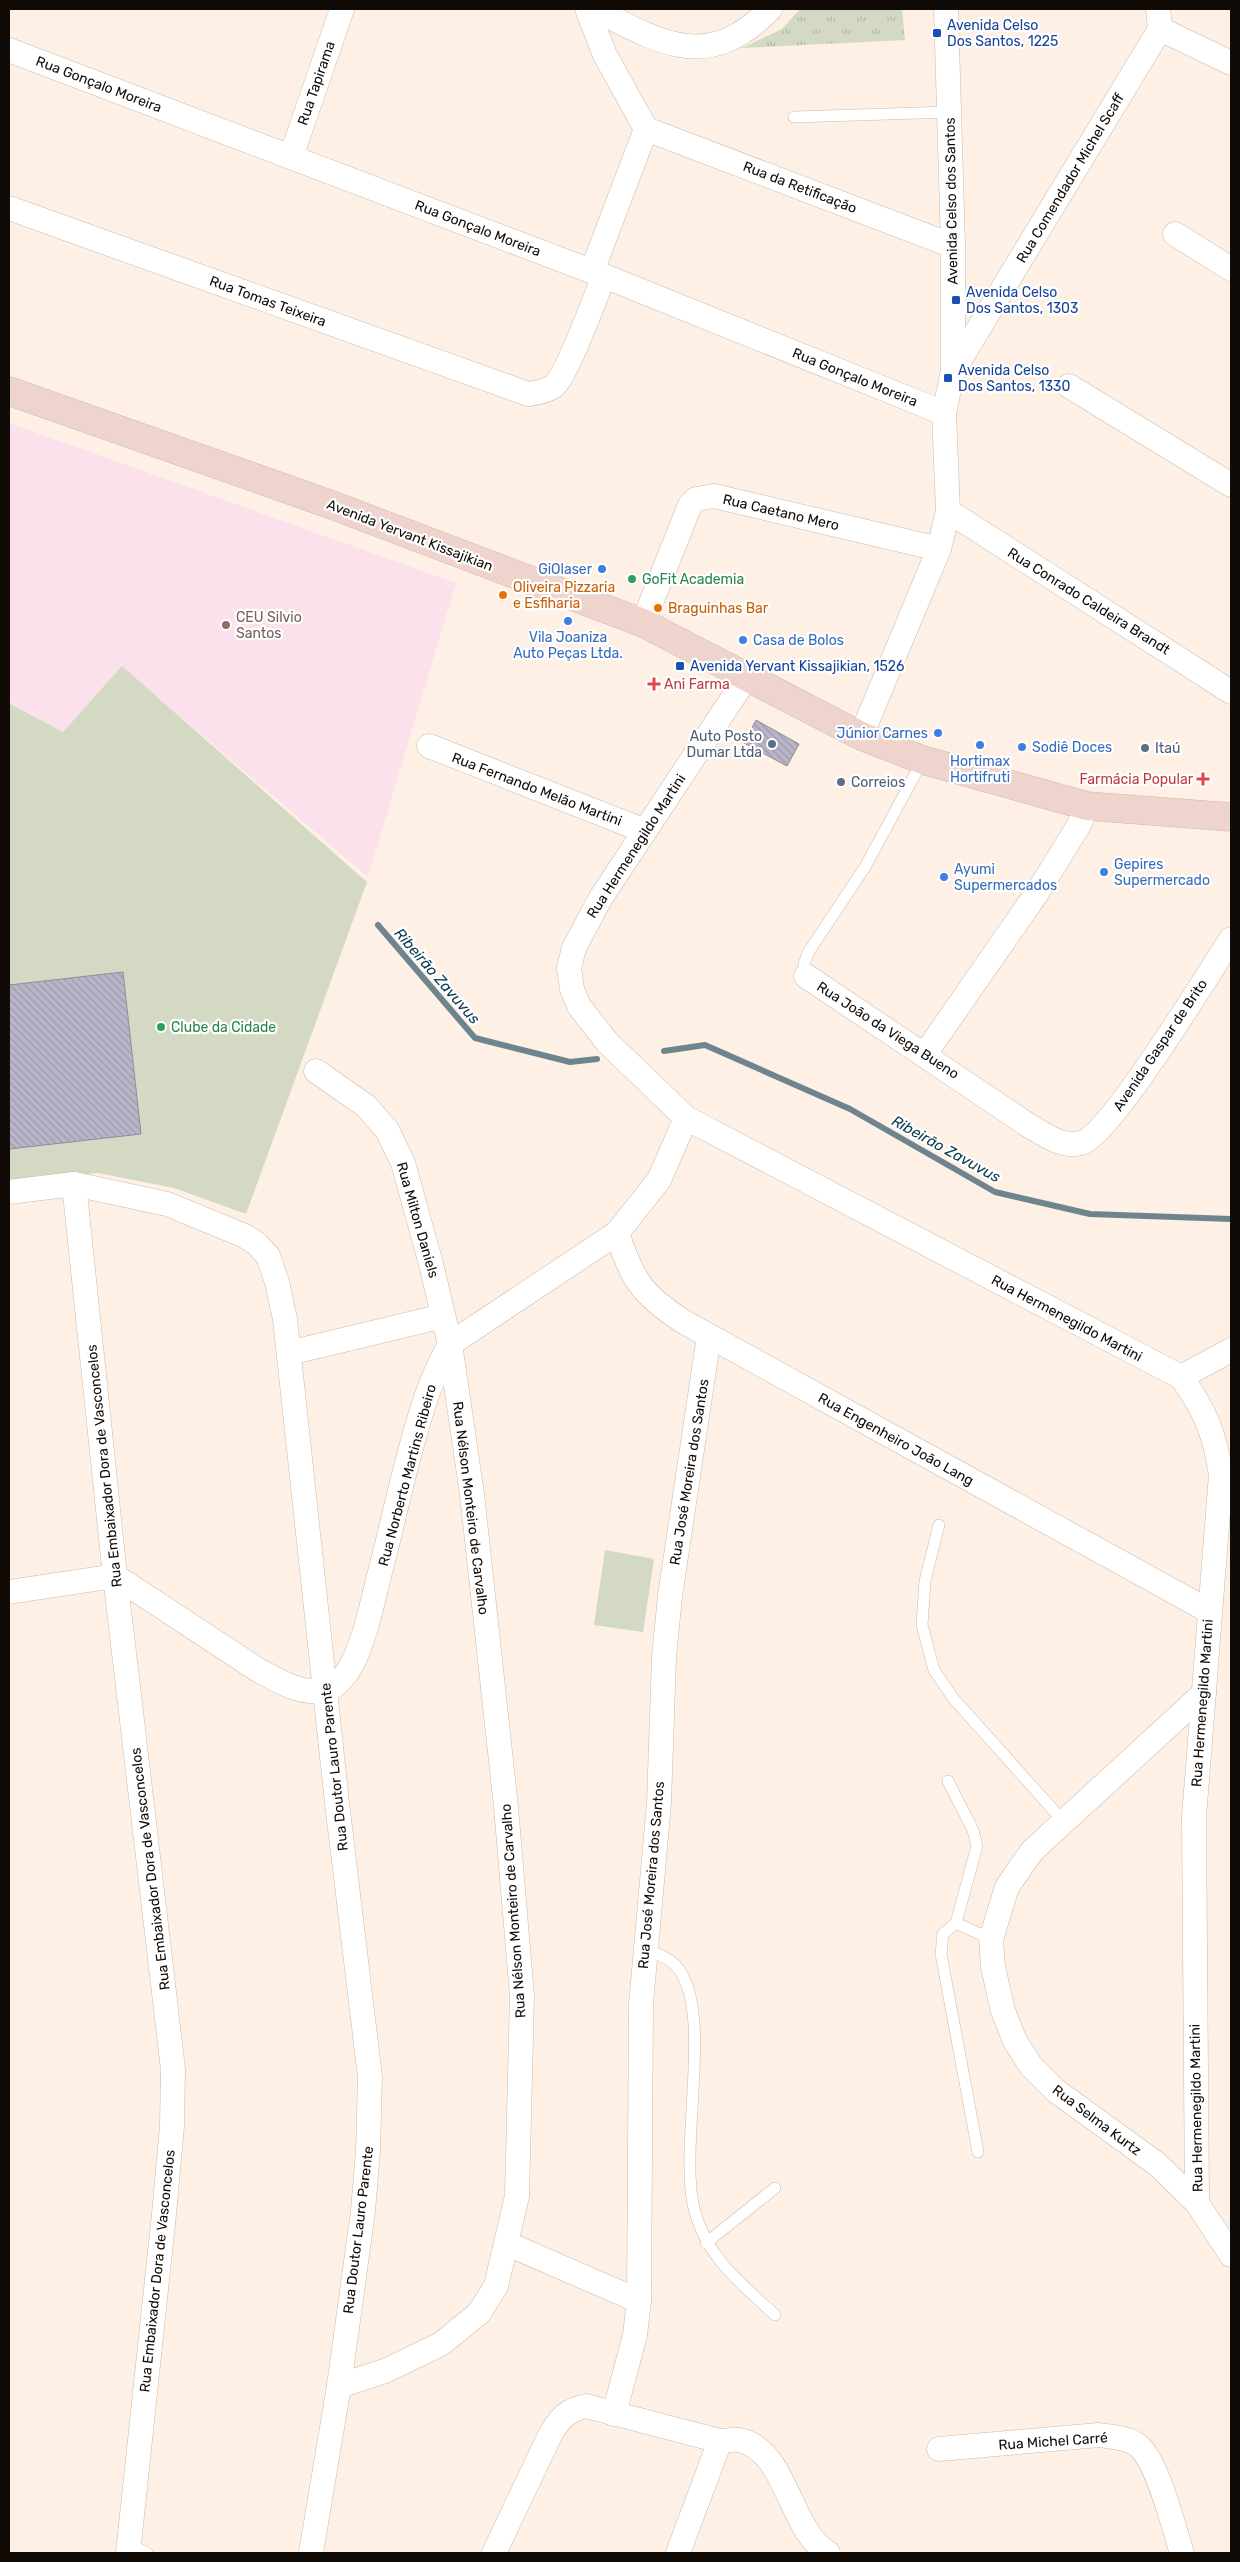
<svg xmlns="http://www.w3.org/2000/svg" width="1240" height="2562" viewBox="0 0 1240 2562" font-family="Rubik,sans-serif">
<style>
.education{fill:#fae1ec}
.grass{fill:#d4d9c4}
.park{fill:url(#park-tufts)}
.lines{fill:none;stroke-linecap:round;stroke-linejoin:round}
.stream{stroke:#6e8590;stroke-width:6}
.building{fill:url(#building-back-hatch);stroke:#908c9e}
.service-casing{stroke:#cabaac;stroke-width:12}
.minor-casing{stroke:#cabaac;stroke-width:25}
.secondary-casing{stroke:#cabaac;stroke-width:29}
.service{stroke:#fff;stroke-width:11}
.minor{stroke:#fff;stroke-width:24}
.secondary{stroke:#efd4cd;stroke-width:28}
.transit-dot{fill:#1a4fb4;stroke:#fff;stroke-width:2}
.shop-dot{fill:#3f7fe0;stroke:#fff;stroke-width:2}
.leisure-dot{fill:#2e9e5b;stroke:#fff;stroke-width:2}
.food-dot{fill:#e8710a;stroke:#fff;stroke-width:2}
.education-dot{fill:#8d6e63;stroke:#fff;stroke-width:2}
.health-dot{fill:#e0444e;stroke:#fff;stroke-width:2}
.service-dot{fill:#5c6f8a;stroke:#fff;stroke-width:2}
.labels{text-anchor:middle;stroke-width:4.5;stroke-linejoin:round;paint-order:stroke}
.transit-label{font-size:14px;fill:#164399;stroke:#fff;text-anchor:start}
.street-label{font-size:14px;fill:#110b07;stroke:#fff}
.shop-label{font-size:14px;fill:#366cbe;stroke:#fff;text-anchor:start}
.leisure-label{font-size:14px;fill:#27864d;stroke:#fff;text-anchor:start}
.food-label{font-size:14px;fill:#c56008;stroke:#fff;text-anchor:start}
.education-label{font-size:14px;fill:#785e54;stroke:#fff;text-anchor:start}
.health-label{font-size:14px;fill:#be3a42;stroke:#fff;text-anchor:start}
.service-label{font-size:14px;fill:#4e5e75;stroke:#fff;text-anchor:start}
.water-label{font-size:15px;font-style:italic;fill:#06394c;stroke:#fff}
</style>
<defs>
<pattern id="park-tufts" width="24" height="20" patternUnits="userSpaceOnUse" patternTransform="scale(1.25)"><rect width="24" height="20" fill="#d4d9c4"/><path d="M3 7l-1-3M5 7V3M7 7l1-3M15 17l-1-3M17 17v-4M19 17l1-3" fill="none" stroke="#b5b9a7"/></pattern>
<pattern id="building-back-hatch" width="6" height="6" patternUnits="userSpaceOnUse" patternTransform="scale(1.25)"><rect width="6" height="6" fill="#b9b5c8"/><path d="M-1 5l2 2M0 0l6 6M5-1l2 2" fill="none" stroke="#9e9aaa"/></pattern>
</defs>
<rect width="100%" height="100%" fill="#fef0e4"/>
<polygon class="education" points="9,423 456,583 368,877 122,667 63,732 9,702"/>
<g class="grass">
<polygon points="122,666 367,882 246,1214 174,1188 98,1173 9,1183 9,703 63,732"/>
<polygon points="605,1550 654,1559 643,1632 594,1625"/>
</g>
<polygon class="park" points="800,9 902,9 905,40 742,48 782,29"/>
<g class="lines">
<g class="stream">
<polyline points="378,925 475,1038 570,1062 597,1059"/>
<polyline points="664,1051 705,1045 850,1109 995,1192 1090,1214 1231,1219"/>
</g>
</g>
<g class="building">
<polygon points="756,720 799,744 787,766 744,743"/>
<polygon points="123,972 141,1134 9,1149 9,985"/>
</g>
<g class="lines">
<defs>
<g id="service">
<polyline points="794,117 950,112"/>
<polyline points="806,976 804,964 808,953 865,867 923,760"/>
<polyline points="939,1525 925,1581 922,1625 934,1670 953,1698 1064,1822"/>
<polyline points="948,1781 973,1830 977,1846 956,1923"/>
<path d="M644 1948C655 1953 670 1958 677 1967 715 2012 677 2150 695 2212 708 2259 741 2283 775 2315"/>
<polyline points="978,2152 941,1954 943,1934 956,1923 991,1939"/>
<polyline points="706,2243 775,2188"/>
<polyline points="129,2544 147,2553"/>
</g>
<g id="minor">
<polyline points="587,9 605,55 646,129 592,271"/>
<path d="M595 9C661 44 709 72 770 9"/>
<polyline points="1160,29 1231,63"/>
<polyline points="9,50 604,276 944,413"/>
<polyline points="646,129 953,246"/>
<polyline points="291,157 342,9"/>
<path d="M9 208 528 394C536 393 547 391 554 386 568 373 595 298 604 276"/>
<polyline points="1175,234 1231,269"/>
<polyline points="953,371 1160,29 1158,9"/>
<polyline points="1069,386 1231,485"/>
<polyline points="948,511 1231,692"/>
<polyline points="643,623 690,505 696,499 714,496 939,549"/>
<path d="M746 678 600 899 574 948 569 968 572 989 579 1006 607 1042 686 1118 1181 1377C1205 1410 1215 1434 1221 1475L1194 1817 1197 2203"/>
<polyline points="861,736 939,549 948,511 944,413 953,371 953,246 946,9"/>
<polyline points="429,746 645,831"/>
<path d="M806 976 1028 1125C1044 1134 1061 1148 1081 1143 1110 1135 1209 973 1231 939"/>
<polyline points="925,1054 1037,893 1079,825 1087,806"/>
<polyline points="316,1071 366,1106 387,1130 403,1163 431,1264 450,1344 472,1494 506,1807 522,1996 517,2196 496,2286 479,2313 441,2344 385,2371 339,2386"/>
<polyline points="74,1184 115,1576 173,2069 172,2126 164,2214 128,2553"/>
<polyline points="9,1192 74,1184 167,1204 245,1236 257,1244 268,1256 277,1282 285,1319 337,1803 370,2077 368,2151 363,2211 339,2386 311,2553"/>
<path d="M617 1233C633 1281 641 1294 684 1322L1209 1611"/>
<polyline points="289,1353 443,1316"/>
<polyline points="1181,1377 1231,1350"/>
<path d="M9 1592 115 1576 258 1670C277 1680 302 1696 326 1690 337 1687 347 1674 352 1664 365 1639 372 1604 379 1576 394 1520 405 1462 423 1407 430 1384 439 1364 450 1344L617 1233 659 1180 686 1118"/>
<polyline points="1204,1693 1032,1851 1007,1887 991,1939 993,1967 1003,2011 1015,2041 1031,2066 1056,2091 1157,2164 1197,2203 1231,2255"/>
<polyline points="508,2244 639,2301"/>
<polyline points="614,2414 635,2335 639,2301 641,2004 659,1803 664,1657 670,1596 709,1336"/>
<path d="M939 2449 1099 2435C1112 2437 1125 2437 1136 2444 1157 2457 1174 2529 1182 2553"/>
<path d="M494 2553 551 2433C561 2417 568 2410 586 2406L720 2441C726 2441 734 2439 739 2440 787 2449 789 2530 828 2553"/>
<polyline points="678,2553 720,2441"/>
</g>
<polyline id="secondary" points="9,391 332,505 643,623 861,736 923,760 1087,806 1231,817"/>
</defs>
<use href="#service" class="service-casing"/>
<use href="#minor" class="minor-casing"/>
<use href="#secondary" class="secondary-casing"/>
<use href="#service" class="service"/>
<use href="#minor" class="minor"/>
<use href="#secondary" class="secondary"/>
</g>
<g class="transit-dot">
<rect x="932" y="28" width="10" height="10" rx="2.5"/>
<rect x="951" y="295" width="10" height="10" rx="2.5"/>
<rect x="943" y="373" width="10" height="10" rx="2.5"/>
<rect x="675" y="661" width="10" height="10" rx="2.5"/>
</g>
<g class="shop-dot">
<circle cx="602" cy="569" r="5"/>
<circle cx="568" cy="621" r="5"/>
<circle cx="743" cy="640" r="5"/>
<circle cx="938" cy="733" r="5"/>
<circle cx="980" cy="745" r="5"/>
<circle cx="1022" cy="747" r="5"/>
<circle cx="1104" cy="872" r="5"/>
<circle cx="944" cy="877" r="5"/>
</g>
<g class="leisure-dot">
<circle cx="632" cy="579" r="5"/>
<circle cx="161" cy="1027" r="5"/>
</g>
<g class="food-dot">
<circle cx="503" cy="595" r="5"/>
<circle cx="658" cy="608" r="5"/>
</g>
<circle class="education-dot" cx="226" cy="625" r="5"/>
<g class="health-dot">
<path d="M651.5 676.5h5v5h5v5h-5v5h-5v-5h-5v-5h5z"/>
<path d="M1200.5 771.5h5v5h5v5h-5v5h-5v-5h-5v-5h5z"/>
</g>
<g class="service-dot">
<circle cx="772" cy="744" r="5"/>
<circle cx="1145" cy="748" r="5"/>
<circle cx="841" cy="782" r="5"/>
</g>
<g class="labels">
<g class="transit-label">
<text x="947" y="30">Avenida Celso<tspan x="947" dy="16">Dos Santos, 1225</tspan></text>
<text x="966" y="297">Avenida Celso<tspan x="966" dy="16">Dos Santos, 1303</tspan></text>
<text x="958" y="375">Avenida Celso<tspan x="958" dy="16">Dos Santos, 1330</tspan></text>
<text x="690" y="671">Avenida Yervant Kissajikian, 1526</text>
</g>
<g class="street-label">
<text transform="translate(316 83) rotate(-71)" y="5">Rua Tapirama</text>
<text transform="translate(99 84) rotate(21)" y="5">Rua Gonçalo Moreira</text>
<text transform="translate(1070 178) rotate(-59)" y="5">Rua Comendador Michel Scaff</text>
<text transform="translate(800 187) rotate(21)" y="5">Rua da Retificação</text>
<text transform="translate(951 201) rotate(-91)" y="5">Avenida Celso dos Santos</text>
<text transform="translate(478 228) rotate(21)" y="5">Rua Gonçalo Moreira</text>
<text transform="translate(268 301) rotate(20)" y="5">Rua Tomas Teixeira</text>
<text transform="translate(855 377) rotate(22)" y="5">Rua Gonçalo Moreira</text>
<text transform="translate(781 512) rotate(13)" y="5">Rua Caetano Mero</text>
<text transform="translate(410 535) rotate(21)" y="5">Avenida Yervant Kissajikian</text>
<text transform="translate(1089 601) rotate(32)" y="5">Rua Conrado Caldeira Brandt</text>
<text transform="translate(537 789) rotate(21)" y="5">Rua Fernando Melão Martini</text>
<text transform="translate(636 846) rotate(-57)" y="5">Rua Hermenegildo Martini</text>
<text transform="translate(888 1030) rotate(33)" y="5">Rua João da Viega Bueno</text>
<text transform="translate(1160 1045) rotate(-56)" y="5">Avenida Gaspar de Brito</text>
<text transform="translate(418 1220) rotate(74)" y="5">Rua Milton Daniels</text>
<text transform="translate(1067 1318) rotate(28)" y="5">Rua Hermenegildo Martini</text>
<text transform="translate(896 1439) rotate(29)" y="5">Rua Engenheiro João Lang</text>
<text transform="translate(104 1466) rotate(-96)" y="5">Rua Embaixador Dora de Vasconcelos</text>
<text transform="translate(689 1472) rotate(-81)" y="5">Rua José Moreira dos Santos</text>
<text transform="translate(407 1475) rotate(-75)" y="5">Rua Norberto Martins Ribeiro</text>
<text transform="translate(471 1508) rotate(83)" y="5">Rua Nélson Monteiro de Carvalho</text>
<text transform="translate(1202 1703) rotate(-86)" y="5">Rua Hermenegildo Martini</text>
<text transform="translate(334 1767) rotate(-96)" y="5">Rua Doutor Lauro Parente</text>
<text transform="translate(150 1869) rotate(-97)" y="5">Rua Embaixador Dora de Vasconcelos</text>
<text transform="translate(651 1875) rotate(-85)" y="5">Rua José Moreira dos Santos</text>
<text transform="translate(513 1911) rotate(-94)" y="5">Rua Nélson Monteiro de Carvalho</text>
<text transform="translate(1196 2108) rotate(-91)" y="5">Rua Hermenegildo Martini</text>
<text transform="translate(1097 2120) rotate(37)" y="5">Rua Selma Kurtz</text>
<text transform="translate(358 2230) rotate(-83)" y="5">Rua Doutor Lauro Parente</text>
<text transform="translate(157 2271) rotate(-84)" y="5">Rua Embaixador Dora de Vasconcelos</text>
<text transform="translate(1053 2441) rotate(-4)" y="5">Rua Michel Carré</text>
</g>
<g class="shop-label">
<text x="592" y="574" text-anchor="end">GiOlaser</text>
<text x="568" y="642" text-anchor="middle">Vila Joaniza<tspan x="568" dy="16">Auto Peças Ltda.</tspan></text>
<text x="753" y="645">Casa de Bolos</text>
<text x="928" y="738" text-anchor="end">Júnior Carnes</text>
<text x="1032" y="752">Sodiê Doces</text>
<text x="980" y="766" text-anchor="middle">Hortimax<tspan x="980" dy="16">Hortifruti</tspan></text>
<text x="1114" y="869">Gepires<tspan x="1114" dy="16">Supermercado</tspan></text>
<text x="954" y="874">Ayumi<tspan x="954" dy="16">Supermercados</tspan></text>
</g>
<g class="leisure-label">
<text x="642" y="584">GoFit Academia</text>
<text x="171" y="1032">Clube da Cidade</text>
</g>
<g class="food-label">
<text x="513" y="592">Oliveira Pizzaria<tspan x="513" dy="16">e Esfiharia</tspan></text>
<text x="668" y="613">Braguinhas Bar</text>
</g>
<g class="education-label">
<text x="236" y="622">CEU Silvio<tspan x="236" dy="16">Santos</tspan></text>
</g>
<g class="health-label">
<text x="664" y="689">Ani Farma</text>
<text x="1193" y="784" text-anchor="end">Farmácia Popular</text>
</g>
<g class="service-label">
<text x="762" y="741" text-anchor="end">Auto Posto<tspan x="762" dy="16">Dumar Ltda</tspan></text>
<text x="1155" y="753">Itaú</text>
<text x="851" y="787">Correios</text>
</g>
<g class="water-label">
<text transform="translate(437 976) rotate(49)" y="5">Ribeirão Zavuvus</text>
<text transform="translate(946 1149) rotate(29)" y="5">Ribeirão Zavuvus</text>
</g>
</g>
<rect width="1240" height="2562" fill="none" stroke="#110b07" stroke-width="20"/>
</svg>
